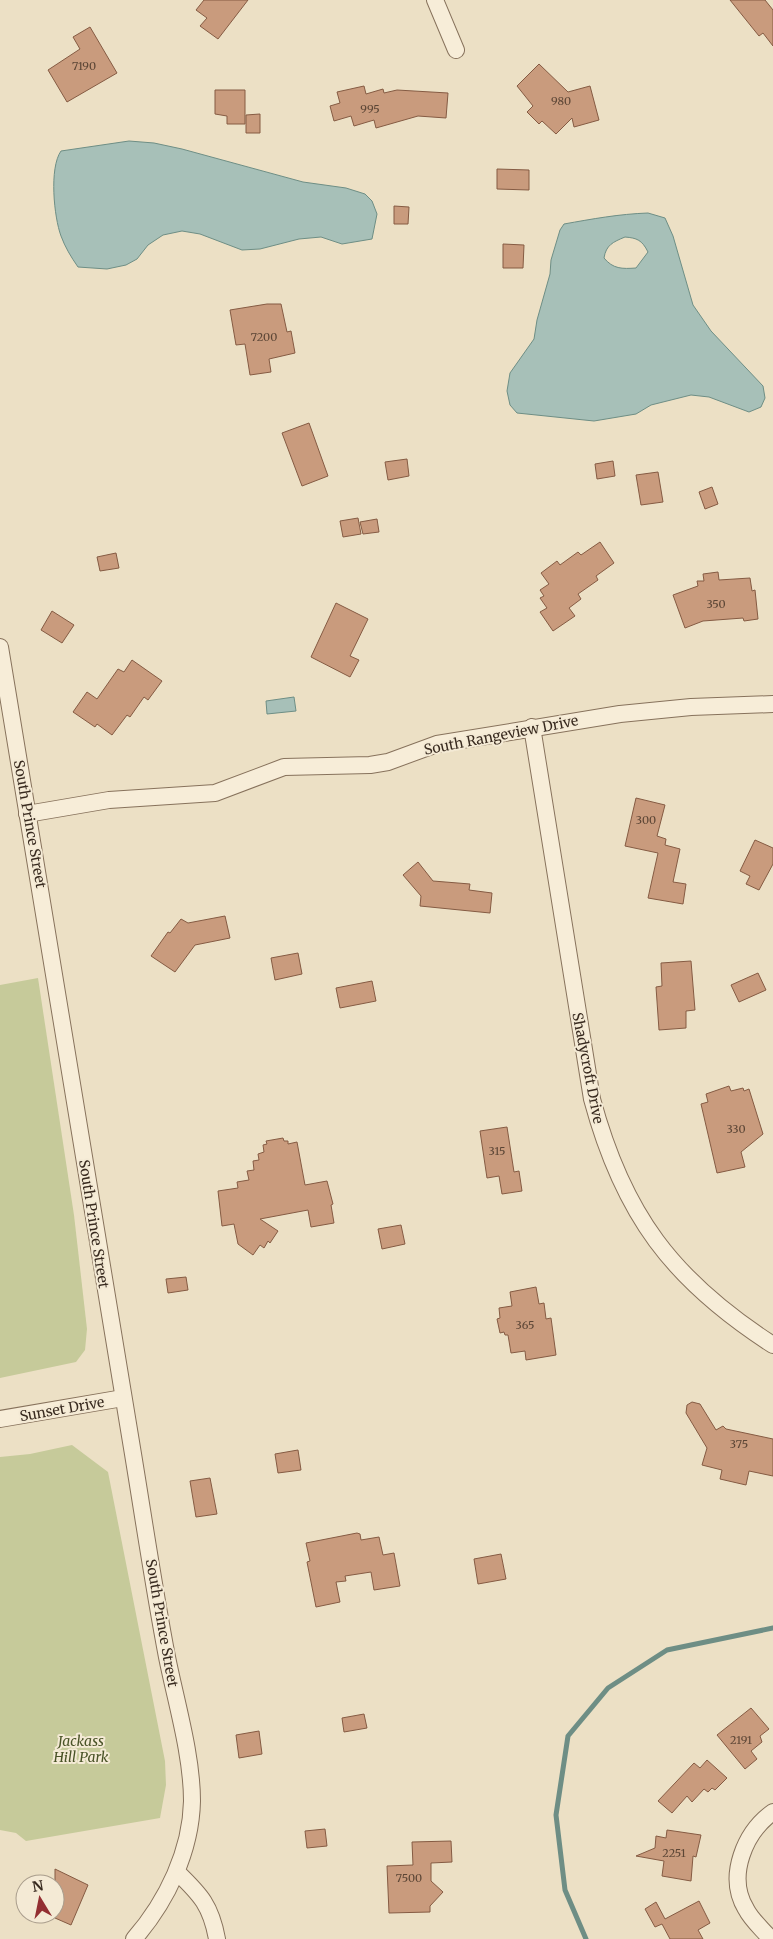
<svg xmlns="http://www.w3.org/2000/svg" width="773" height="1939" viewBox="0 0 773 1939" font-family="Merriweather,serif">
<style>
.green{fill:#c6ca9a}
.water{fill:#a7c0b8;stroke:#6e8e85;fill-rule:evenodd}
.lines{fill:none;stroke-linecap:round;stroke-linejoin:round}
.stream{stroke:#6e8e85;stroke-width:5}
.building{fill:#c99b7d;stroke:#855b43}
.minor-casing{stroke:#87725c;stroke-width:18}
.minor{stroke:#f7edd8;stroke-width:16}
.labels{text-anchor:middle;stroke-width:4;stroke-linejoin:round;paint-order:stroke}
.number-label{font-size:11px;fill:#5c4636}
.street-label{font-size:14px;fill:#382a1f;stroke:#f4ead5}
.park-label{font-size:14px;font-style:italic;fill:#495327;stroke:#f4ead5}
</style>
<rect width="100%" height="100%" fill="#ece0c5"/>
<g class="green">
<polygon points="38,978 74,1215 87,1329 85,1350 76,1362 0,1378 0,985"/>
<polygon points="72,1445 108,1472 165,1761 166,1785 160,1818 26,1841 16,1833 0,1830 0,1457 30,1454"/>
</g>
<g class="water">
<path d="M129 141 154 143 182 149 303 182 346 188 365 194 372 201 377 214 372 239 342 244 321 237 299 239 260 249 242 250 200 234 182 231 163 235 148 245 137 259 126 265 107 269 78 267C71 257 65 247 61 236 54 217 49 168 61 151Z"/>
<path d="M648 213 665 218 673 236 693 305 711 331 763 386 765 398 761 407 749 412 709 397 691 395 651 405 636 414 594 421 517 413 510 405 507 391 510 373 534 339 537 320 550 274 551 260 560 230 564 224C592 219 619 214 648 213ZM625 237C637 238 642 240 648 252L636 268C622 269 613 269 604 258 606 245 613 242 625 237Z"/>
<polygon points="294,697 296,711 267,714 266,701"/>
</g>
<g class="lines">
<polyline class="stream" points="586,1939 565,1890 556,1815 568,1736 608,1688 667,1650 773,1628"/>
</g>
<g class="building">
<polygon points="204,0 248,0 218,39 200,26 207,18 196,10"/>
<polygon points="730,0 765,0 773,10 773,46 763,33 759,36"/>
<polygon points="90,27 117,73 67,102 48,70 80,49 73,37"/>
<polygon points="539,64 568,92 590,86 599,120 574,127 572,118 556,134 542,121 539,124 527,112 533,106 517,86"/>
<polygon points="364,86 366,94 383,89 384,93 397,90 448,93 446,118 418,116 376,128 374,120 354,126 351,116 334,121 330,106 340,103 337,92"/>
<polygon points="215,90 245,90 245,124 227,124 227,116 215,114"/>
<polygon points="260,114 260,133 246,133 246,115"/>
<polygon points="497,169 529,170 529,190 497,189"/>
<polygon points="394,206 409,207 408,224 394,224"/>
<polygon points="503,244 524,245 523,268 503,268"/>
<polygon points="267,304 281,304 287,332 291,331 295,353 269,359 271,372 250,375 245,344 236,345 230,310"/>
<polygon points="309,423 328,476 302,486 282,433"/>
<polygon points="407,459 409,476 388,480 385,462"/>
<polygon points="613,461 615,476 597,479 595,464"/>
<polygon points="658,472 663,502 641,505 636,475"/>
<polygon points="712,487 718,504 705,509 699,492"/>
<polygon points="358,518 361,534 343,537 340,521"/>
<polygon points="377,519 379,532 363,534 360,522"/>
<polygon points="600,542 614,563 596,576 598,580 578,594 581,599 569,608 575,616 553,631 540,612 547,608 540,598 544,596 540,590 549,584 541,573 557,561 560,565 578,552 581,555"/>
<polygon points="116,553 119,568 100,571 97,557"/>
<polygon points="718,572 719,580 750,578 752,591 755,590 758,619 744,621 743,618 703,621 685,628 673,595 698,586 697,581 704,581 703,574"/>
<polygon points="336,603 368,619 350,656 359,660 350,677 311,657"/>
<polygon points="52,611 74,625 62,643 41,630"/>
<polygon points="132,660 162,681 148,700 144,697 130,717 127,715 112,735 97,724 95,727 73,712 87,692 97,699 118,669 124,672"/>
<polygon points="636,798 665,805 657,836 666,839 665,845 680,849 673,882 686,884 683,904 648,898 658,853 625,846"/>
<polygon points="755,840 773,848 773,864 759,890 746,884 750,876 740,871"/>
<polygon points="418,862 433,881 470,884 469,890 492,893 490,913 420,906 421,896 403,875"/>
<polygon points="225,916 230,938 195,945 175,972 151,956 168,932 170,933 181,919 188,923"/>
<polygon points="298,953 302,974 275,980 271,958"/>
<polygon points="691,961 695,1010 686,1011 686,1028 659,1030 656,987 662,986 661,963"/>
<polygon points="758,973 766,990 739,1002 731,985"/>
<polygon points="372,981 376,1001 340,1008 336,988"/>
<polygon points="729,1086 731,1091 743,1088 744,1091 749,1089 763,1134 741,1152 745,1167 717,1173 701,1104 708,1102 706,1094"/>
<polygon points="507,1127 514,1172 519,1171 522,1191 502,1194 499,1176 487,1178 480,1131"/>
<polygon points="283,1138 284,1141 288,1141 288,1144 297,1142 305,1185 327,1181 333,1204 331,1205 334,1223 311,1227 308,1210 260,1219 278,1231 270,1243 268,1241 264,1248 260,1245 253,1255 238,1244 234,1224 222,1226 218,1191 238,1188 237,1182 249,1180 247,1171 254,1170 253,1161 259,1160 258,1154 264,1152 263,1145 267,1144 266,1141"/>
<polygon points="401,1225 405,1244 382,1249 378,1229"/>
<polygon points="186,1277 188,1290 168,1293 166,1279"/>
<polygon points="536,1287 539,1304 544,1303 546,1319 551,1318 556,1355 526,1360 525,1351 511,1353 508,1335 505,1335 504,1332 500,1333 497,1319 500,1318 499,1308 512,1306 510,1292"/>
<polygon points="692,1402 700,1404 716,1430 723,1426 726,1429 773,1439 773,1476 749,1471 746,1485 720,1479 722,1470 702,1465 707,1448 686,1413 687,1405"/>
<polygon points="298,1450 301,1470 278,1473 275,1454"/>
<polygon points="210,1478 217,1514 196,1517 190,1481"/>
<polygon points="357,1533 360,1534 361,1540 379,1537 383,1555 394,1553 400,1586 374,1590 371,1572 345,1576 346,1581 336,1582 340,1602 316,1607 307,1562 310,1561 306,1543"/>
<polygon points="501,1554 506,1579 478,1584 474,1559"/>
<polygon points="751,1708 769,1729 760,1736 762,1742 751,1751 757,1759 745,1769 717,1735"/>
<polygon points="364,1714 367,1728 344,1732 342,1718"/>
<polygon points="259,1731 262,1754 239,1758 236,1735"/>
<polygon points="707,1760 727,1778 715,1790 712,1788 708,1792 704,1789 692,1802 687,1796 672,1813 658,1801 694,1763 700,1768"/>
<polygon points="325,1829 327,1846 307,1848 305,1831"/>
<polygon points="667,1830 701,1835 696,1857 693,1856 691,1881 662,1876 664,1861 636,1856 655,1848 656,1836 666,1838"/>
<polygon points="451,1841 452,1862 431,1863 431,1881 443,1892 430,1906 430,1912 389,1913 387,1866 413,1865 412,1842"/>
<polygon points="55,1869 88,1885 71,1925 55,1918"/>
<polygon points="699,1901 710,1923 698,1930 703,1939 670,1939 662,1924 655,1927 645,1909 656,1902 665,1919"/>
</g>
<g class="lines">
<defs>
<g id="minor">
<polyline points="435,0 456,50"/>
<path d="M0 647C44 916 88 1185 133 1454 144 1521 154 1589 167 1657 176 1702 192 1755 192 1801 191 1851 167 1901 134 1939"/>
<path d="M532 727 592 1099C623 1214 672 1280 773 1345"/>
<polyline points="27,814 109,800 215,793 284,767 370,765 388,762 437,744 620,714 691,707 773,704"/>
<polyline points="0,1419 123,1398"/>
<path d="M177 1872C201 1895 211 1906 217 1939"/>
<path d="M768 1936C760 1927 751 1919 746 1909 726 1876 745 1832 773 1812"/>
</g>
</defs>
<use href="#minor" class="minor-casing"/>
<use href="#minor" class="minor"/>
</g>
<g class="labels">
<g class="number-label">
<text x="84" y="70">7190</text>
<text x="561" y="105">980</text>
<text x="370" y="113">995</text>
<text x="264" y="341">7200</text>
<text x="716" y="608">350</text>
<text x="646" y="824">300</text>
<text x="736" y="1133">330</text>
<text x="497" y="1155">315</text>
<text x="525" y="1329">365</text>
<text x="739" y="1448">375</text>
<text x="741" y="1744">2191</text>
<text x="674" y="1857">2251</text>
<text x="409" y="1882">7500</text>
</g>
<g class="street-label">
<text transform="translate(501 735) rotate(-11)" y="5">South Rangeview Drive</text>
<text transform="translate(30 824) rotate(80)" y="5">South Prince Street</text>
<text transform="translate(588 1068) rotate(79)" y="5">Shadycroft Drive</text>
<text transform="translate(94 1224) rotate(81)" y="5">South Prince Street</text>
<text transform="translate(62 1409) rotate(-10)" y="5">Sunset Drive</text>
<text transform="translate(162 1623) rotate(80)" y="5">South Prince Street</text>
</g>
<g class="park-label">
<text x="81" y="1746">Jackass<tspan x="81" dy="16">Hill Park</tspan></text>
</g>
</g>
<g transform="translate(40 1899) rotate(350)"><circle r="24" fill="#f4ead5" stroke="#a99d8c"/>
<path d="M0-4L9 19L0 12L-9 19Z" fill="#932f32"/>
<text y="-8" font-size="14" font-weight="bold" text-anchor="middle" fill="#382a1f">N</text>
</g>
</svg>
